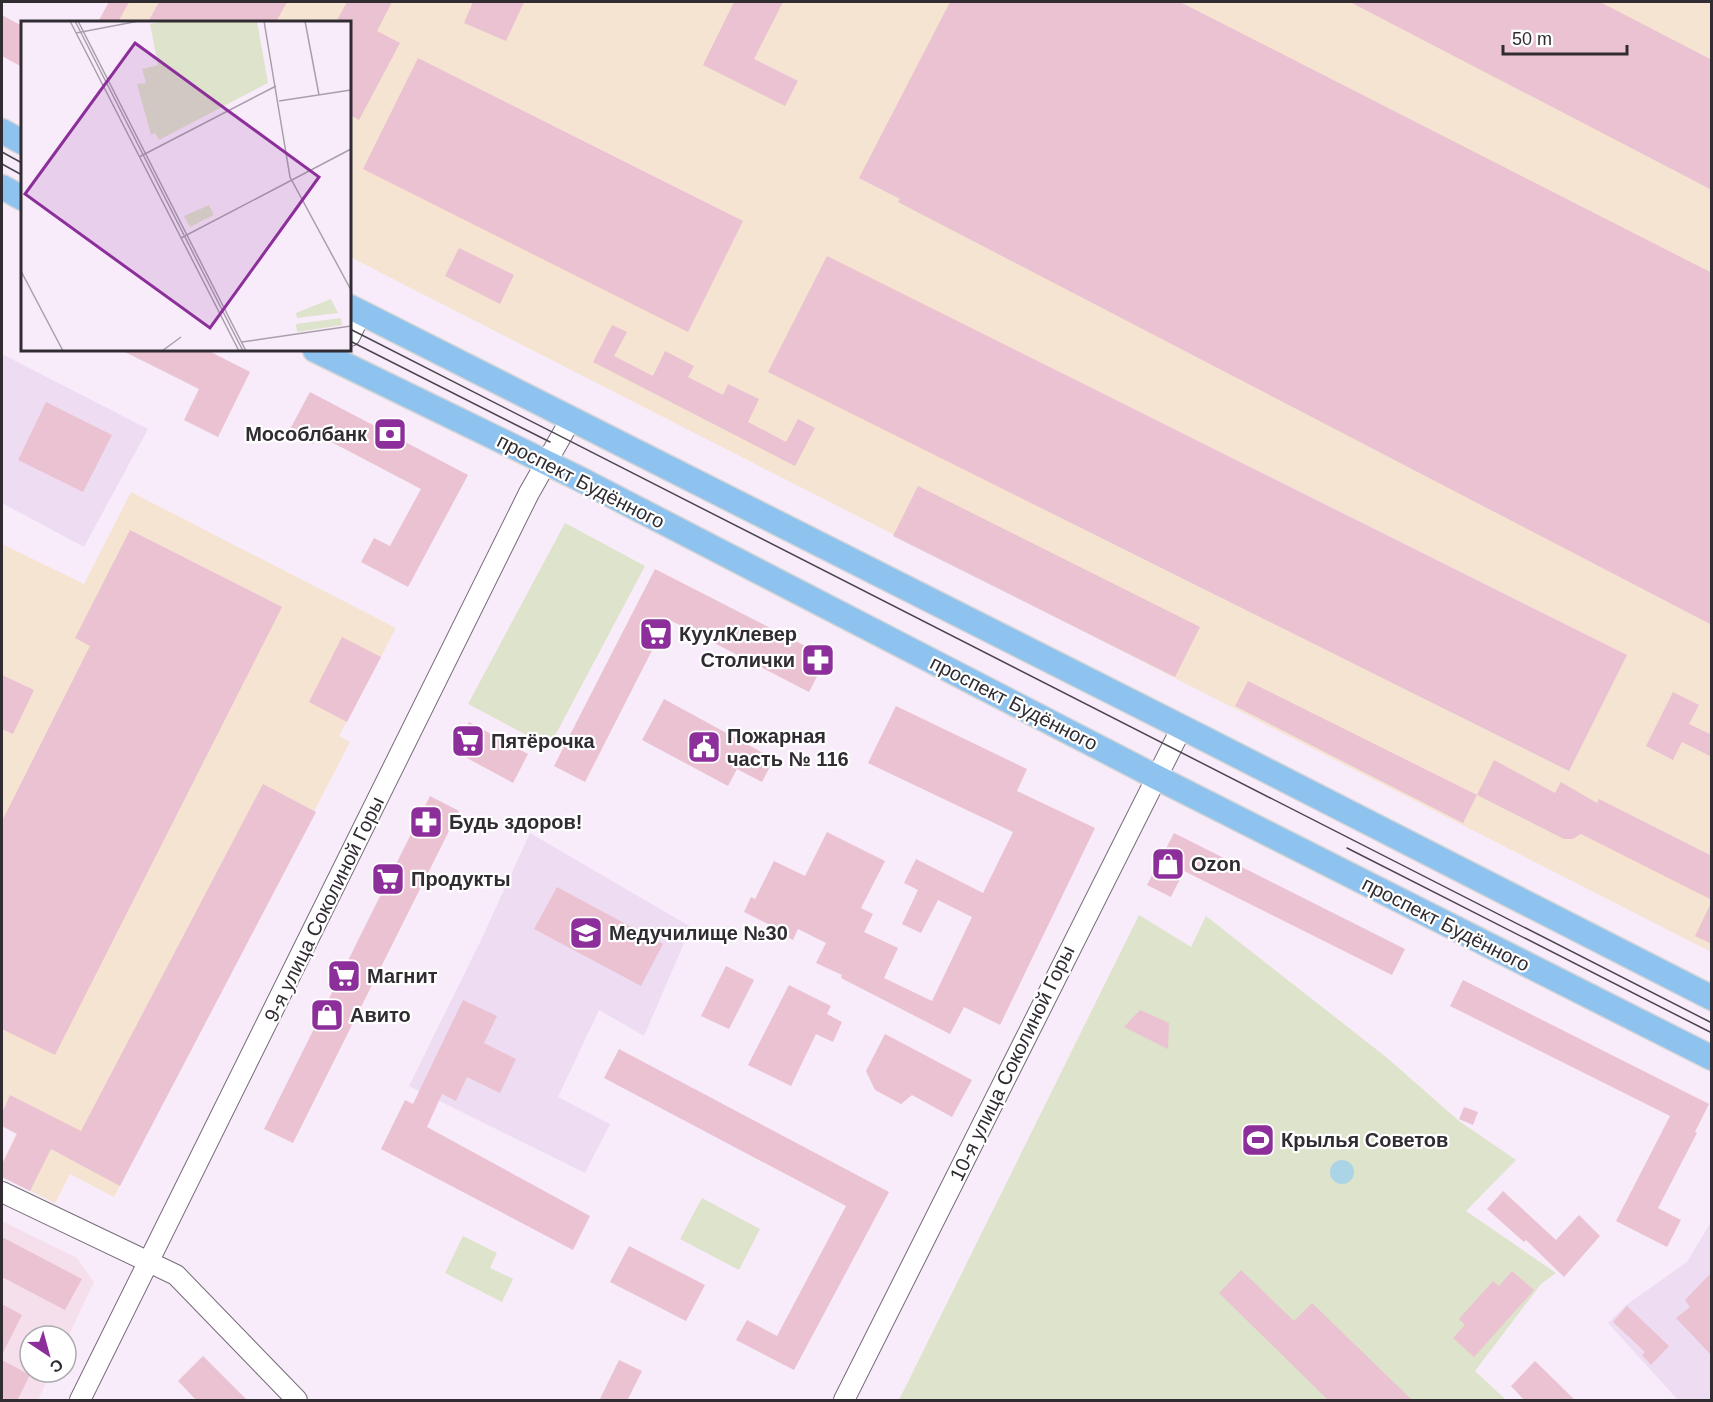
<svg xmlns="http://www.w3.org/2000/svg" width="1713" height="1402" viewBox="0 0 1713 1402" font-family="Helvetica,sans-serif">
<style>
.commercial{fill:#f6dfec}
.industrial{fill:#f5e4d2}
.built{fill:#eeddf2}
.green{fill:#dee3cb}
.water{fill:#acd4e7}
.building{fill:#eac2d2}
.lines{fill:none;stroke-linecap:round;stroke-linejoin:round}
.minor-casing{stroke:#766b79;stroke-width:22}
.major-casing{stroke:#d6d5d6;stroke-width:27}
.minor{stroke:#fff;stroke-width:20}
.major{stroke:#8ec3ef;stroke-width:24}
.tram{stroke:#4a454c;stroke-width:1.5}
.labels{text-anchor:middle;stroke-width:4.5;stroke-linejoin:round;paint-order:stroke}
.poi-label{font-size:20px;font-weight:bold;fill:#302c32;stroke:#fff;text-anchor:start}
.street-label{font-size:20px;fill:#302c32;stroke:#fff}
.inset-road{fill:none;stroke:#a89fab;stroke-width:1.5}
.view{fill:#8c2f9a;fill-opacity:0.15;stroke:#8c2f9a;stroke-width:3}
.inset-edge{fill:none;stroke:#302c32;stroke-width:3}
</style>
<rect width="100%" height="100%" fill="#f8ecfb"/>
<polygon class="commercial" points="2,1221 77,1258 94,1282 66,1341 66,1336 30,1336 30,1372 51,1372 38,1400 2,1400"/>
<g class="industrial">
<polygon points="109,2 1711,2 1711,952 350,257 350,22 98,22"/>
<polygon points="131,492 396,628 339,736 350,742 114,1197 70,1174 55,1203 2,1177 2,1164 16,1134 2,1126 2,544 84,584"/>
</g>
<g class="built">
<polygon points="2,354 148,429 84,547 2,503"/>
<polygon points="530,833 691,927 644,1036 599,1010 558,1097 610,1124 585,1173 409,1086 481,940"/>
<polygon points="1711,1222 1711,1400 1678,1400 1608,1323 1626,1305 1687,1262"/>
</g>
<g class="green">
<polygon points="565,523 645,566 549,747 468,704"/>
<polygon points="1139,915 1191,947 1206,916 1386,1057 1459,1121 1516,1160 1466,1211 1556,1273 1541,1284 1475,1371 1506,1400 899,1400"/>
<polygon points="702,1198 760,1229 739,1270 680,1239"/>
<polygon points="463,1236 497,1253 490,1268 513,1279 502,1302 445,1273"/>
</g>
<circle class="water" cx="1342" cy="1172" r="12"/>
<g class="building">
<polygon points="109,2 129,2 118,22 98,22"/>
<polygon points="159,2 287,2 276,22 148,22"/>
<polygon points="347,2 392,2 377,31 400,43 359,120 350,115 350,22 336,22"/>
<polygon points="473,2 524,2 506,41 464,23"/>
<polygon points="734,2 783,2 754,59 798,81 785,106 703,65"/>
<polygon points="950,2 1180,2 1712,273 1712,625 898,202 900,199 859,178"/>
<polygon points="1350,2 1600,2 1712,60 1712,190"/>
<polygon points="2,15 22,26 22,67 2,56"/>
<polygon points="418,58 743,221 688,332 363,169"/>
<polygon points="459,248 514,275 500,304 445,276"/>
<polygon points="827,256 1627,655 1569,771 768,372"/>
<polygon points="612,325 627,332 614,356 653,376 665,351 694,366 688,377 723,395 728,384 759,399 748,422 786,442 798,419 815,428 795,466 593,362"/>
<polygon points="121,350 207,350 250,372 218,437 184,420 199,389"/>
<polygon points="310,392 468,475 408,587 361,562 374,538 390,546 421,489 318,435 313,444 289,431"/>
<polygon points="46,402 112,435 83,492 18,460"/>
<polygon points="918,486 1200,627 1175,677 893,536"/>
<polygon points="130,530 282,607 55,1055 2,1029 2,821 90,646 75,638"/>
<polygon points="655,569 827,657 809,692 668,619 585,782 554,766"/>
<polygon points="342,637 381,657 347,722 309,702"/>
<polygon points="2,675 34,690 13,734 2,729"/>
<polygon points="1248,681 1477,795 1463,823 1235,706"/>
<polygon points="1673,692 1699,705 1689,724 1712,735 1712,757 1682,742 1673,760 1646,746"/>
<polygon points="664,699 774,759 762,782 737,769 728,786 642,740"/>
<polygon points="896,706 1027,769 1017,791 1095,828 1000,1025 964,1007 950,1034 841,978 842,975 816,963 826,943 798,929 793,940 777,932 778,929 744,912 751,897 755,899 774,861 805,876 827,832 885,861 861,908 873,914 864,932 898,948 884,978 932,1001 972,917 938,900 921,933 902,924 918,890 904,883 916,859 983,893 1013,832 868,763"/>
<polygon points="469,722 528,754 513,783 454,751"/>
<polygon points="1494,760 1555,793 1561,782 1597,803 1599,799 1712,856 1712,900 1581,834 1573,839 1564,839 1477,795"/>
<polygon points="263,784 316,812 120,1186 51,1149 30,1191 2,1177 2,1164 17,1134 2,1126 2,1113 10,1095 81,1131"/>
<polygon points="430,796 459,811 293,1143 264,1129"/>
<polygon points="1174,833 1405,949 1392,975 1184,871 1171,897 1147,885"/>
<polygon points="557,887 663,944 641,986 534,929"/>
<polygon points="1712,901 1712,944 1695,936"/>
<polygon points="726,966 754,980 729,1029 701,1016"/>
<polygon points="1463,980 1709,1104 1695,1132 1697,1133 1658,1208 1681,1220 1667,1247 1616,1221 1670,1116 1450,1006"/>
<polygon points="789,985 831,1006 827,1014 842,1022 833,1042 816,1034 791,1086 748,1065"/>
<polygon points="463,1000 497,1016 484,1043 516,1059 500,1093 467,1077 456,1101 442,1094 427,1127 590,1216 573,1250 381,1149 405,1100 413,1104"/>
<polygon points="1140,1010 1169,1023 1168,1049 1124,1027"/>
<polygon points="885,1034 972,1080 952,1117 912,1095 901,1104 875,1090 866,1071"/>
<polygon points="619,1049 889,1192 794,1370 736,1340 747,1320 777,1336 846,1206 604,1078"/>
<polygon points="1464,1107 1478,1112 1473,1125 1459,1119"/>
<polygon points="1503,1191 1556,1240 1579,1215 1600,1236 1564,1277 1526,1240 1524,1242 1487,1209"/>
<polygon points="2,1237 82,1279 65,1310 2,1277"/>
<polygon points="629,1246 705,1285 686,1321 610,1282"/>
<polygon points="1241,1270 1294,1321 1312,1303 1413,1401 1329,1401 1219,1293"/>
<polygon points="1512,1271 1534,1290 1474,1357 1453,1338 1465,1325 1459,1319 1493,1281 1499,1286"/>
<polygon points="1712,1272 1712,1356 1676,1318 1690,1307 1685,1300"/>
<polygon points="2,1304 22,1315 2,1355"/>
<polygon points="1627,1306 1669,1346 1651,1365 1642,1355 1645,1352 1613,1322"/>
<polygon points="203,1356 248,1401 197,1401 178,1381"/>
<polygon points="2,1360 30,1375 17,1401 7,1401 2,1397"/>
<polygon points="619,1360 642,1371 627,1401 599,1401"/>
<polygon points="1535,1361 1576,1401 1525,1401 1511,1386"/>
</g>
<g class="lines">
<defs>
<g id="minor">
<polyline points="350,336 361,313"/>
<polyline points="2,1192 176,1275 297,1400"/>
<polyline points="80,1400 529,493 571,419"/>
<polyline points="844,1400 1182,727"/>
</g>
<g id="major">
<polyline points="2,131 22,142"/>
<polyline points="2,187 22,198"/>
<polyline points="350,307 1209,741 1712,998"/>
<polyline points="315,350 578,478 1156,777 1712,1058"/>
</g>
</defs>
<use href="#minor" class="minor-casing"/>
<use href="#major" class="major-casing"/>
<use href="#minor" class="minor"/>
<use href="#major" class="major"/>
<g class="tram">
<polyline points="2,152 22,163"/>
<polyline points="2,164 22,175"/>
<polyline points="350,329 1712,1023"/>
<polyline points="350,341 550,442"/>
<polyline points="1347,848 1712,1033"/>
</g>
</g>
<defs>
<symbol id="bank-square" viewBox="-11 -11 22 22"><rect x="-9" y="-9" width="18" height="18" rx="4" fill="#8c2f9a" stroke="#fff"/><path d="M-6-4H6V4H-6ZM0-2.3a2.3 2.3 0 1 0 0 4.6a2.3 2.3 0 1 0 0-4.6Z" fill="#fff"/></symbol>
<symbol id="supermarket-square" viewBox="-11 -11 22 22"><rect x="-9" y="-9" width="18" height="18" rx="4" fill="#8c2f9a" stroke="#fff"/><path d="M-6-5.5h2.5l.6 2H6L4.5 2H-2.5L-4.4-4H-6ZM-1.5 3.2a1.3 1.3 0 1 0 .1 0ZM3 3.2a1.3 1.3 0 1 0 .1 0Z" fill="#fff"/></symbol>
<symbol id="pharmacy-square" viewBox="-11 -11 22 22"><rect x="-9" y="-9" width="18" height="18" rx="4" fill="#8c2f9a" stroke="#fff"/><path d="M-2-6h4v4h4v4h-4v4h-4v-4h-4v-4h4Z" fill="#fff"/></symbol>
<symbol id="civic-square" viewBox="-11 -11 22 22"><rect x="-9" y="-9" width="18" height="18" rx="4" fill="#8c2f9a" stroke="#fff"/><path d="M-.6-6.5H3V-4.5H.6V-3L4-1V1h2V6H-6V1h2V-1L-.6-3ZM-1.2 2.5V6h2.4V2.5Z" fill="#fff"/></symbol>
<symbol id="shop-square" viewBox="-11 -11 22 22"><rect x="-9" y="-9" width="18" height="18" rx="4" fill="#8c2f9a" stroke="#fff"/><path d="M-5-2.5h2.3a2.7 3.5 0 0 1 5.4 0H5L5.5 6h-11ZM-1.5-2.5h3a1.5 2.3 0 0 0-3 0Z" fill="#fff"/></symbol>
<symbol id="university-square" viewBox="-11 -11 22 22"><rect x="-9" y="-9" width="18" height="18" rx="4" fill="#8c2f9a" stroke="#fff"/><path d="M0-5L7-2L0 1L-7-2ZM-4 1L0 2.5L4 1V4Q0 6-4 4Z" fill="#fff"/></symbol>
<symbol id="stadium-square" viewBox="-11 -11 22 22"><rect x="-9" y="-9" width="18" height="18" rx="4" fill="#8c2f9a" stroke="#fff"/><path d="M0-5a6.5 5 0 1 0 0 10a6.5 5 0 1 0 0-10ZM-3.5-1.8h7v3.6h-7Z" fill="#fff"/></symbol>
</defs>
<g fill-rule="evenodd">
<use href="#bank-square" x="371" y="415" width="38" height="38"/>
<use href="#supermarket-square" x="637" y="615" width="38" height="38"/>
<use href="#pharmacy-square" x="799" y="641" width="38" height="38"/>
<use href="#supermarket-square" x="449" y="722" width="38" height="38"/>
<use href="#civic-square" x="685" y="728" width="38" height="38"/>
<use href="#pharmacy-square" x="407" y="803" width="38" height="38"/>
<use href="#shop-square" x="1149" y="845" width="38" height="38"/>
<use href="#supermarket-square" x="369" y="860" width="38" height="38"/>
<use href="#university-square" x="567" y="914" width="38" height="38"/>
<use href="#supermarket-square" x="325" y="957" width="38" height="38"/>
<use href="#shop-square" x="308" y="996" width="38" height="38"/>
<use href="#stadium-square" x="1239" y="1121" width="38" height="38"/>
</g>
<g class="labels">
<g class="poi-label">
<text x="367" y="441" text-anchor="end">Мособлбанк</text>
<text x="679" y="641">КуулКлевер</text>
<text x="795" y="667" text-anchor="end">Столички</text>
<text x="727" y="743">Пожарная<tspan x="727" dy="23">часть № 116</tspan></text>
<text x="491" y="748">Пятёрочка</text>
<text x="449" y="829">Будь здоров!</text>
<text x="1191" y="871">Ozon</text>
<text x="411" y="886">Продукты</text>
<text x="609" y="940">Медучилище №30</text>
<text x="367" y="983">Магнит</text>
<text x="350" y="1022">Авито</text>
<text x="1281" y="1147">Крылья Советов</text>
</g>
<g class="street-label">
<text transform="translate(581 481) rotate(27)" y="7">проспект Будённого</text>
<text transform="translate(1014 703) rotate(27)" y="7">проспект Будённого</text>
<text transform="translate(324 909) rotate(-64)" y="7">9-я улица Соколиной Горы</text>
<text transform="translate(1446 924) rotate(27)" y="7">проспект Будённого</text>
<text transform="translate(1012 1063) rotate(-64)" y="7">10-я улица Соколиной Горы</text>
</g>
</g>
<g transform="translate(21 21)">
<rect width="330" height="330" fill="#f8ecfb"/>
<path d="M145 0H236L247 62 138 119 134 112 130 114 116 63 125 62 121 48 137 44 129 3ZM188 184 193 194 169 206 163 195ZM310 278 317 292 276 297 275 292ZM320 297 321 304 276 311 275 303Z" fill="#dee3cb"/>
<path class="inset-road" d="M49 0 218 330M54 0 222 330M57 0 225 330M243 0 269 156 330 269M284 0 298 74M55 12 118 0M258 80 330 69M118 136 255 65M160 217 330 128M0 250 42 330M221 321 330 305M141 330 160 316"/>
<path class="view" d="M114 22 298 156 189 307 4 173Z"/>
<rect width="330" height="330" class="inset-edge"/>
</g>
<rect width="1713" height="1402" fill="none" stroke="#302c32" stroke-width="6"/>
<g transform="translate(48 1354) rotate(144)"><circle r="28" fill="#ffffff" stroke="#acabad" stroke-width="1.5"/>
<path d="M0-4.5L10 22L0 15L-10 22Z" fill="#8c2f9a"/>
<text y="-9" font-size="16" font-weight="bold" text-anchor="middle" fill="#302c32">С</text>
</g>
<path d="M1503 45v9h124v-9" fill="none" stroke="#302c32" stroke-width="3"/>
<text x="1512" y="45" font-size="18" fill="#302c32" stroke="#ffffff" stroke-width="4.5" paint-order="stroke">50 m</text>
</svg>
